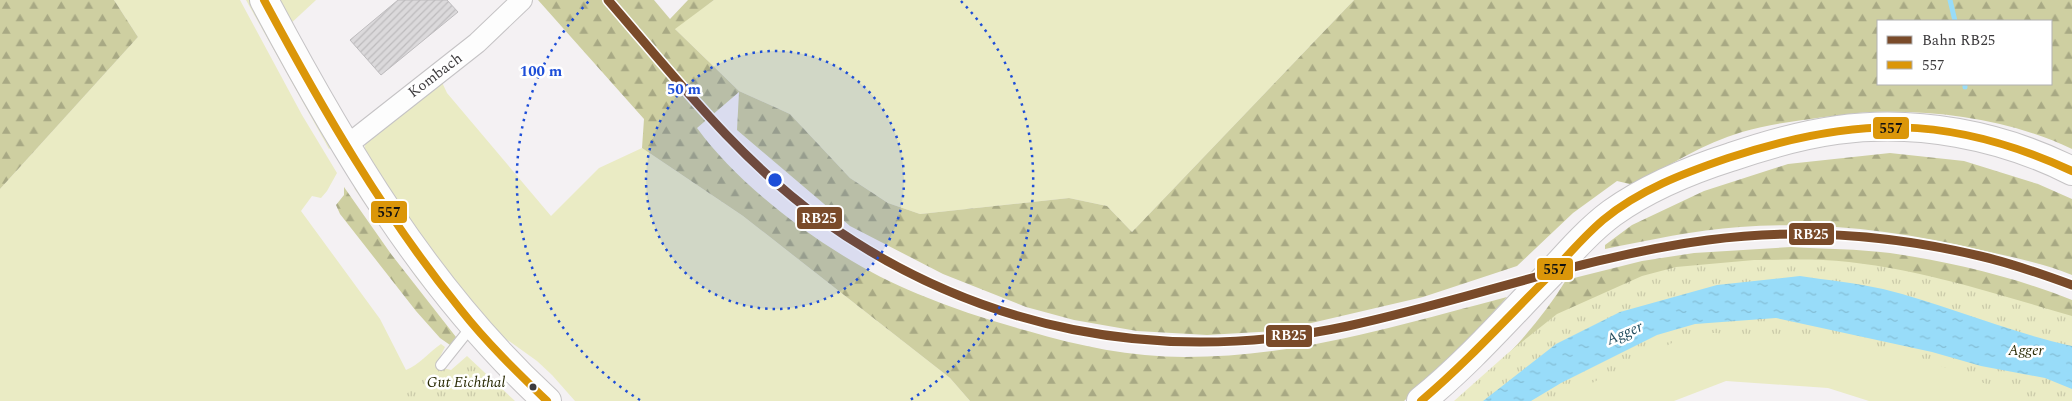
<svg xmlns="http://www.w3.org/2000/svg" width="2072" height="401" viewBox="0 0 2072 401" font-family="Spectral,serif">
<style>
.grass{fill:#eaebc4}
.forest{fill:url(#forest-firs);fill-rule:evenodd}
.park{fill:url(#park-tufts)}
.water{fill:url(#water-ripples)}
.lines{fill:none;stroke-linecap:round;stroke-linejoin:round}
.stream{stroke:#98dcf9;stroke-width:5}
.building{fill:url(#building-hatch);stroke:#bebcbe}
.service-casing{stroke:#c5c3c5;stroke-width:12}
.minor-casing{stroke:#c5c3c5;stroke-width:22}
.primary-casing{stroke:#c5c3c5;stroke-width:30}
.service{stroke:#fdfdfd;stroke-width:10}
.minor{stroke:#fdfdfd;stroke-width:20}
.primary{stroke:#fdfdfd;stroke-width:28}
.bus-1-casing{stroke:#fff;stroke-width:11}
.bus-1{stroke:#db9609;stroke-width:8}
.rail-1-casing{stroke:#fff;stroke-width:12}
.rail-1{stroke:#7a4b2a;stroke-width:9}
.ring{fill:none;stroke:#1d4ed8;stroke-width:2.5;stroke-dasharray:2.5 5}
.bus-dot{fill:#3d3b3d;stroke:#fff;stroke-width:2}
.labels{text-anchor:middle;stroke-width:5;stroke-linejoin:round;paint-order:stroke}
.street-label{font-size:15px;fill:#3d3b3d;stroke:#fff}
.park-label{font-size:15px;font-style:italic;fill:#2b2c06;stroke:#fff}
.water-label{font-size:16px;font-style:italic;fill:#244f60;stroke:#fff}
.centre{fill:#1d4ed8;stroke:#fff;stroke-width:2.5}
.ring-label{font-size:15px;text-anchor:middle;font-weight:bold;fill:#1d4ed8;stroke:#fff;stroke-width:5;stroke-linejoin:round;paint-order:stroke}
.line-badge{stroke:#fff;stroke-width:2}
.badge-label{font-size:14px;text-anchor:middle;font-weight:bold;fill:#fff}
.pale-badge-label{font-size:14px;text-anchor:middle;font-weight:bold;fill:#111}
</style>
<defs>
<pattern id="forest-firs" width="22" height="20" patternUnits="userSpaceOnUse" patternTransform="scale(1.25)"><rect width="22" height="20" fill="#cecfa1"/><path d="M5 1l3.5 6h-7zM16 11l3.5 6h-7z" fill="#a8a984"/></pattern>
<pattern id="park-tufts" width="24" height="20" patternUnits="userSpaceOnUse" patternTransform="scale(1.25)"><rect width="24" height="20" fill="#eaebc4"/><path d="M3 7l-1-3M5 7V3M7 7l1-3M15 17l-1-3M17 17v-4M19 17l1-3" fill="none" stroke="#cacaa9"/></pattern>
<pattern id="water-ripples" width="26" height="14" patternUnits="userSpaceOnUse" patternTransform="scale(1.25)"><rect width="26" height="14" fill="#98dcf9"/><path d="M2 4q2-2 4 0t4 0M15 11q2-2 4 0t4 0" fill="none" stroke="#84bed6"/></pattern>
<pattern id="building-hatch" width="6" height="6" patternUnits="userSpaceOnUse" patternTransform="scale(1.25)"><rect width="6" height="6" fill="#dbd9db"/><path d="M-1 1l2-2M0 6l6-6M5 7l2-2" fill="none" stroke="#bdbbbd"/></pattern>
</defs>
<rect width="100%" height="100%" fill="#f4f1f3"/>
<g class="grass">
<path d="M114 0H240L302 115 337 173 327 191 321 198 312 196 301 211 380 319 406 370C419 365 429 352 441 344L445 347 437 363 410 401H0V189L138 37Z"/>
<polygon points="246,0 253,0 334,146 329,149"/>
<polygon points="274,0 316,0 288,26"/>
<polygon points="714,0 1354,0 1132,232 1107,206 1069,198 920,214 888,203 850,178 790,114 739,91 674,28"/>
<polygon points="440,78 447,93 551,216 599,168 642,148 743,216 950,378 970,401 575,401 552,375 537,361 484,323 455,291 364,150 366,140"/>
<polygon points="354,188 365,194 464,328 460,331 418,280"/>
<polygon points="1776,318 2072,389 2072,401 1869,401 1828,388 1726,381 1674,401 1531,401 1657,335"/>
</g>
<g class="forest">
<polygon points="0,0 114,0 138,37 0,189"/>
<path d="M538 0H654L670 19 688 0H714L675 29 739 91 790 114 850 178 888 203 920 214 1069 198 1107 206 1132 232 1354 0H2072V149C2011 120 1941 110 1873 112 1857 112 1840 116 1824 117 1797 121 1769 124 1742 132 1704 143 1668 166 1634 185L1617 181 1573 213 1517 266 1423 297 1277 331 1207 335 1137 331 1074 320 1026 307 943 274 850 226 737 130 739 92 697 128C746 195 841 263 918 294 954 309 991 321 1028 331 1079 346 1131 357 1185 357 1298 357 1399 325 1507 297L1451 359 1404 401H970L950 378 743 216 642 148 644 119ZM1878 21H2051V84H1878Z"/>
<path d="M1890 153 1964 161 2038 184 2072 199V275C2043 263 2011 257 1981 250 1902 231 1820 221 1740 227 1694 230 1650 240 1605 249V245L1632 225 1704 191 1788 164Z"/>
<polygon points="344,187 391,254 456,337 450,345 440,338 416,311 340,214 336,205 344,195"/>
<path d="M1791 247C1824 249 1858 249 1890 253 1948 261 2018 278 2072 300V346L1800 276 1456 401C1498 368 1538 326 1566 280L1642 261 1694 253Z"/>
</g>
<g class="park">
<path d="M1754 260C1777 260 1800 259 1823 260 1905 264 1993 293 2072 316V401H2028L1914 355 1822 334 1770 339 1714 333 1684 337 1556 401H1454L1508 353 1557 314 1642 276 1676 267Z"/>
<polygon points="467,356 515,401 402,401 431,359 443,368 451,370"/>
</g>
<path class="water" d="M1800 276C1827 280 1856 283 1883 289 1947 305 2008 332 2072 346V389L2045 378 1981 366 1932 352 1776 318 1695 324 1657 335 1561 383 1531 401H1483L1556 344 1620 312 1717 285Z"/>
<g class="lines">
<g class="stream">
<polyline points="1950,0 1955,21"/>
<polyline points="1965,84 1965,87"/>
</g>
</g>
<polygon class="building" points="398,0 447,0 458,12 381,75 350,40"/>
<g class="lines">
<defs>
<polyline id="service" points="441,365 472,326"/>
<polyline id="minor" points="346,146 477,43 522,0"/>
<g id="primary">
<path d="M264 0C341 145 425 289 547 401"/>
<path d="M1421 401C1468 363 1508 317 1550 274 1569 253 1589 230 1612 213 1647 188 1690 170 1731 157 1766 145 1801 135 1837 130 1916 119 2001 135 2072 171"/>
</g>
</defs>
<use href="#service" class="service-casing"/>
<use href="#minor" class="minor-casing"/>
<use href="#primary" class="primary-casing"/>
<use href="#service" class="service"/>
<use href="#minor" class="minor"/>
<use href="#primary" class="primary"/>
<defs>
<g id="bus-1">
<path d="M264 0C322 108 383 214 461 310 487 343 517 372 547 401"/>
<path d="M1421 401C1466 363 1506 319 1548 277 1566 257 1583 237 1603 220 1639 190 1684 173 1728 158 1855 116 1949 114 2072 171"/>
</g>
</defs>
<use href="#bus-1" class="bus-1-casing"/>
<use href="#bus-1" class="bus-1"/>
<defs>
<path id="rail-1" d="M608 0C674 76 738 159 821 219 977 331 1161 366 1348 326 1469 300 1586 256 1708 240 1798 228 1892 235 1980 256 2011 263 2042 274 2072 285"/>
</defs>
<use href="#rail-1" class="rail-1-casing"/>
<use href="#rail-1" class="rail-1"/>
</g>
<circle cx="775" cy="180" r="129" fill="#1d4ed8" fill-opacity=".12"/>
<g class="ring">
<circle cx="775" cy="180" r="129"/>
<path d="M640 400A258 258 0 0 1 589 1M961 1A258 258 0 0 1 910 400"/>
</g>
<circle class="bus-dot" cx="533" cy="387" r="4.5"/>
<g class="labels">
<g class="street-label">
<text transform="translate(435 75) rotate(-37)" y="5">Kombach</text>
</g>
<g class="park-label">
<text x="2026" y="355">Agger</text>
<text x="466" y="387">Gut Eichthal</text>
</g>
<g class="water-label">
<text transform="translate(1624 332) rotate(-23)" y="6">Agger</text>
</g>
</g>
<circle cx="775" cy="180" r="8" class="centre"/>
<g class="ring-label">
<text x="541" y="76">100 m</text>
<text x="684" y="94">50 m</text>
</g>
<g class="line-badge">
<rect x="1872" y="116" width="38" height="24" rx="5" fill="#db9609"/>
<rect x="370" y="200" width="38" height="24" rx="5" fill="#db9609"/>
<rect x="796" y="206" width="47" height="24" rx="5" fill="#7a4b2a"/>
<rect x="1788" y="222" width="47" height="24" rx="5" fill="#7a4b2a"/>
<rect x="1536" y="257" width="38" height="24" rx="5" fill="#db9609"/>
<rect x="1265" y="324" width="48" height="24" rx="5" fill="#7a4b2a"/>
</g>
<g class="badge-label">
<text x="819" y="223">RB25</text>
<text x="1811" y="239">RB25</text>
<text x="1289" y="340">RB25</text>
</g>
<g class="pale-badge-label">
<text x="1891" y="133">557</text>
<text x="389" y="217">557</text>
<text x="1555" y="274">557</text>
</g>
<rect x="1877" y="20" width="175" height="65" fill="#ffffff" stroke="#b1b1b1"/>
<rect x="1887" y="36" width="25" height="8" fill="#7a4b2a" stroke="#b1b1b1"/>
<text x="1922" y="45" font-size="15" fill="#3d3b3d">Bahn RB25</text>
<rect x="1887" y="61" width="25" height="8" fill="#db9609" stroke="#b1b1b1"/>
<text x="1922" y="70" font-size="15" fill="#3d3b3d">557</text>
</svg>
